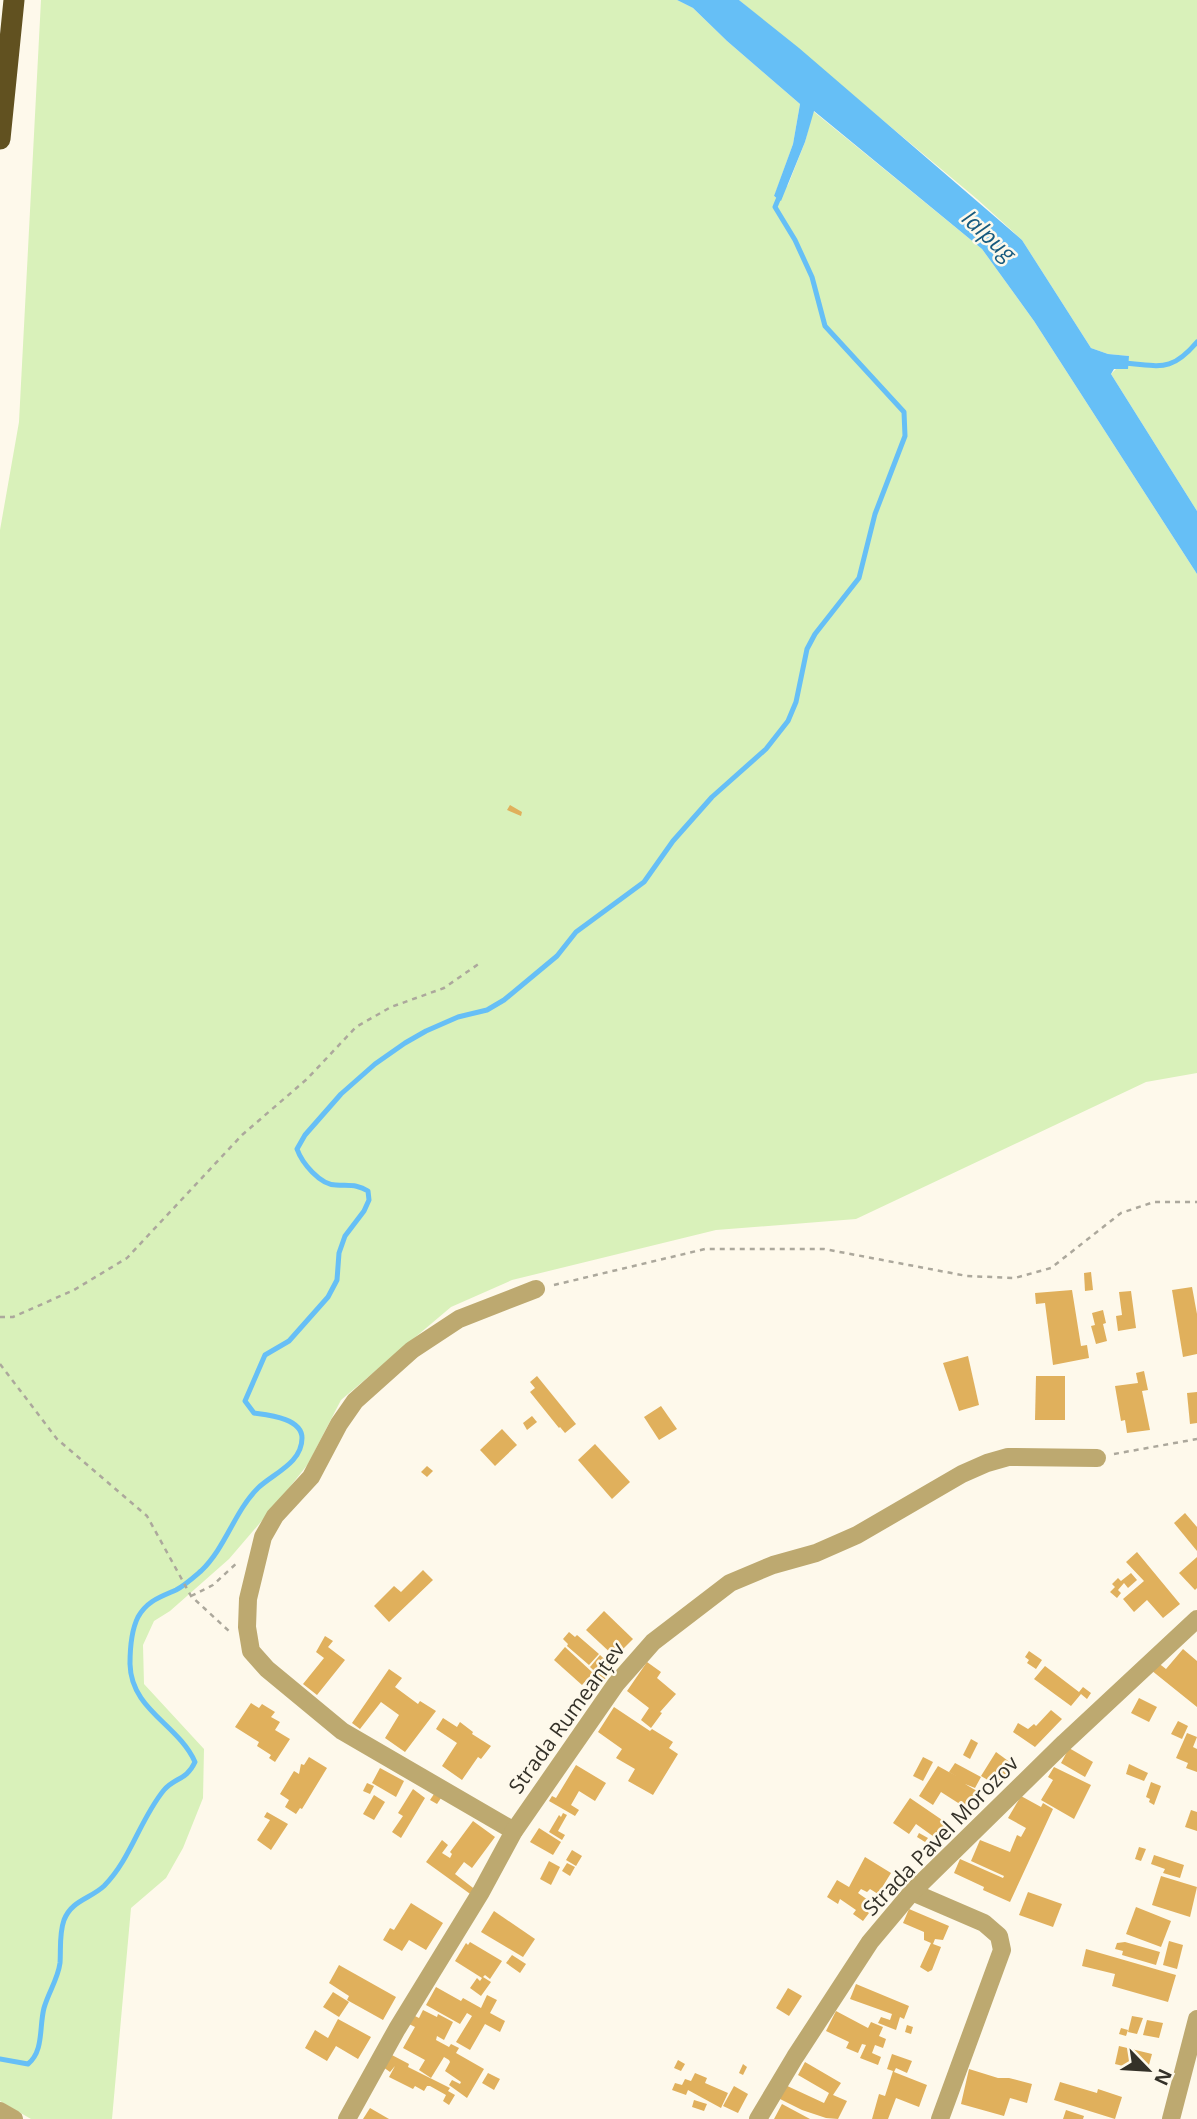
<svg xmlns="http://www.w3.org/2000/svg" width="1197" height="2119" viewBox="0 0 1197 2119" font-family="'Open Sans',sans-serif">
<style>
.green{fill:#d9f1ba}
.water{fill:#66bff6}
.lines{fill:none;stroke-linecap:round;stroke-linejoin:round}
.stream{stroke:#66bff6;stroke-width:5}
.building{fill:#e0b05c}
.path{stroke:#aca89c;stroke-width:2.5;stroke-dasharray:5 5;stroke-linecap:butt}
.street{stroke:#bda970;stroke-width:18}
.highway{stroke:#615120;stroke-width:21}
.labels{text-anchor:middle;stroke-width:5;stroke-linejoin:round;paint-order:stroke}
.street-label{font-size:21px;fill:#343128;stroke:#fef9eb}
.water-label{font-size:23px;font-style:italic;fill:#175a7e;stroke:#fef9eb}
</style>
<rect width="100%" height="100%" fill="#fef9eb"/>
<g class="green">
<polygon points="41,0 677,0 693,8 727,41 800,104 793,144 774,197 788,185 805,142 813,111 982,249 1034,321 1197,574 1197,1073 1146,1082 856,1219 716,1230 512,1280 451,1307 341,1400 308,1464 278,1502 229,1559 170,1611 154,1621 143,1645 144,1684 204,1749 203,1798 183,1848 166,1878 131,1908 112,2119 31,2119 0,2101 0,530 19,422"/>
<polygon points="739,0 1197,0 1197,511 1111,374 1129,356 1108,354 1091,348 1022,240 977,199"/>
</g>
<polygon class="water" points="677,0 739,0 799,48 1022,240 1091,348 1108,354 1129,356 1128,369 1114,369 1111,374 1197,511 1197,574 1034,321 982,249 814,111 805,142 781,201 774,196 793,144 800,104 727,41 693,8"/>
<g class="lines">
<g class="stream">
<path d="M1122 363C1159 365 1170 374 1197 342"/>
<path d="M0 2059 28 2064C44 2051 39 2027 44 2008 48 1993 58 1979 60 1963 61 1949 59 1934 64 1920 72 1900 90 1899 104 1886 131 1859 140 1819 164 1790 175 1777 186 1781 195 1762 178 1724 131 1710 130 1664 130 1648 131 1631 138 1617 147 1601 160 1597 176 1590 184 1586 194 1577 201 1571 226 1547 234 1512 258 1488 274 1473 302 1463 302 1438 302 1418 268 1415 254 1413L245 1401 265 1355 289 1341 328 1297 337 1280 339 1253 345 1236 364 1211 369 1200 368 1191C357 1184 349 1186 336 1185 320 1185 302 1163 297 1149L305 1135 341 1094 375 1064 405 1043 426 1031 458 1017 487 1010 504 1000 557 956 576 932 644 882 673 841 712 797 766 749 788 721 796 702 807 649 815 634 859 578 875 514 905 436 904 412 825 326 812 277 795 240 775 207 780 195"/>
</g>
</g>
<g class="building">
<polygon points="510,805 522,812 521,816 507,810"/>
<polygon points="1091,1272 1093,1290 1085,1291 1084,1273"/>
<polygon points="1192,1287 1197,1314 1197,1354 1183,1357 1172,1290"/>
<polygon points="1072,1290 1081,1346 1087,1345 1089,1358 1053,1365 1045,1303 1036,1304 1035,1293"/>
<polygon points="1131,1291 1136,1328 1118,1331 1116,1316 1122,1315 1119,1292"/>
<polygon points="1103,1310 1106,1323 1103,1324 1107,1341 1096,1344 1091,1326 1095,1325 1092,1313"/>
<polygon points="968,1356 979,1405 959,1411 943,1363"/>
<polygon points="1144,1371 1148,1390 1142,1391 1150,1430 1127,1433 1125,1420 1121,1421 1115,1386 1138,1383 1136,1373"/>
<polygon points="537,1376 576,1424 565,1433 560,1427 559,1428 530,1392 535,1388 530,1382"/>
<polygon points="1036,1376 1065,1376 1065,1420 1035,1420"/>
<polygon points="1197,1392 1197,1423 1190,1424 1187,1393"/>
<polygon points="661,1406 677,1429 659,1440 644,1417"/>
<polygon points="532,1416 537,1422 527,1430 523,1423"/>
<polygon points="502,1429 517,1445 495,1466 480,1450"/>
<polygon points="595,1444 630,1482 612,1499 578,1460"/>
<polygon points="427,1466 433,1471 427,1477 421,1472"/>
<polygon points="1185,1513 1197,1527 1197,1551 1174,1523"/>
<polygon points="1137,1552 1180,1604 1163,1618 1147,1600 1134,1612 1123,1599 1144,1581 1126,1562"/>
<polygon points="1197,1557 1197,1588 1195,1590 1179,1573"/>
<polygon points="423,1570 433,1580 389,1622 374,1606 394,1586 401,1592"/>
<polygon points="1131,1573 1137,1580 1128,1588 1124,1583 1118,1590 1121,1593 1117,1598 1110,1592 1115,1587 1112,1584 1118,1578 1121,1581"/>
<polygon points="604,1611 633,1639 615,1657 586,1630"/>
<polygon points="569,1632 575,1637 577,1635 599,1654 589,1665 567,1646 568,1644 563,1639"/>
<polygon points="325,1636 333,1641 328,1647 345,1660 317,1695 303,1684 324,1658 316,1652"/>
<polygon points="565,1647 593,1673 582,1685 554,1660"/>
<polygon points="1183,1649 1197,1661 1197,1707 1151,1670 1157,1662 1166,1669"/>
<polygon points="1029,1651 1042,1660 1036,1669 1027,1663 1029,1660 1025,1657"/>
<polygon points="600,1655 614,1668 604,1680 590,1667"/>
<polygon points="647,1662 661,1672 657,1678 676,1694 660,1712 662,1713 651,1728 641,1720 649,1708 627,1691"/>
<polygon points="1045,1666 1079,1692 1083,1687 1091,1693 1087,1699 1081,1694 1071,1706 1034,1679"/>
<polygon points="389,1669 402,1678 395,1687 418,1704 420,1701 436,1711 405,1752 385,1738 399,1715 381,1702 360,1729 352,1723"/>
<polygon points="1139,1698 1157,1707 1149,1722 1131,1713"/>
<polygon points="251,1703 259,1708 262,1704 275,1712 271,1717 280,1722 275,1730 290,1739 275,1762 269,1758 271,1755 257,1746 259,1742 235,1727"/>
<polygon points="614,1707 650,1731 652,1729 673,1742 669,1748 678,1754 653,1795 628,1781 635,1769 616,1758 622,1749 598,1732"/>
<polygon points="1051,1710 1062,1719 1035,1747 1013,1732 1018,1723 1028,1729 1034,1724 1036,1726"/>
<polygon points="443,1718 457,1727 460,1722 473,1732 472,1734 491,1746 481,1759 478,1757 462,1780 442,1766 457,1743 436,1729"/>
<polygon points="1178,1721 1188,1726 1182,1739 1171,1734"/>
<polygon points="1187,1733 1197,1737 1193,1747 1197,1749 1197,1772 1186,1768 1188,1763 1176,1758"/>
<polygon points="971,1739 978,1743 970,1759 963,1755"/>
<polygon points="1069,1748 1093,1762 1085,1777 1061,1763"/>
<polygon points="996,1752 1015,1766 998,1786 981,1776"/>
<polygon points="309,1757 327,1768 302,1809 300,1808 296,1814 285,1807 289,1800 280,1794 294,1771 299,1774 301,1764 304,1765"/>
<polygon points="923,1757 933,1762 923,1781 913,1776"/>
<polygon points="955,1763 981,1777 975,1788 965,1784 977,1791 966,1808 941,1792 933,1805 919,1796 938,1766 956,1776 949,1772"/>
<polygon points="1129,1764 1148,1773 1144,1781 1126,1774"/>
<polygon points="576,1765 606,1783 595,1801 579,1791 571,1805 579,1810 575,1816 549,1801 552,1796 556,1798"/>
<polygon points="1054,1767 1091,1785 1074,1819 1041,1800 1053,1780 1048,1777"/>
<polygon points="380,1768 404,1781 396,1797 372,1783"/>
<polygon points="1151,1782 1161,1786 1154,1805 1149,1802 1150,1799 1146,1797"/>
<polygon points="367,1783 374,1786 370,1794 363,1791"/>
<polygon points="413,1789 425,1798 401,1838 392,1832 403,1816 398,1813"/>
<polygon points="434,1794 441,1798 437,1804 430,1800"/>
<polygon points="374,1795 385,1802 374,1820 363,1814"/>
<polygon points="1021,1796 1041,1807 1043,1803 1053,1809 1010,1902 983,1890 984,1887 954,1873 960,1859 1003,1878 1004,1876 971,1861 980,1840 1010,1852 1017,1835 1021,1837 1026,1828 1008,1818"/>
<polygon points="910,1798 948,1824 937,1839 916,1824 909,1834 893,1823"/>
<polygon points="1191,1810 1197,1812 1197,1831 1185,1827"/>
<polygon points="267,1812 288,1824 271,1850 257,1840 270,1820 264,1817"/>
<polygon points="563,1813 567,1815 558,1831 565,1835 562,1840 549,1832 559,1815 561,1817"/>
<polygon points="473,1821 495,1837 472,1868 464,1862 455,1874 477,1891 473,1896 426,1862 442,1840 448,1845 442,1853 450,1858 452,1854 450,1852"/>
<polygon points="539,1828 561,1842 553,1855 530,1842"/>
<polygon points="919,1833 928,1838 925,1842 917,1837"/>
<polygon points="1139,1847 1146,1849 1141,1861 1135,1859"/>
<polygon points="572,1850 582,1856 576,1866 566,1860"/>
<polygon points="1154,1855 1184,1865 1180,1878 1163,1873 1165,1869 1151,1864"/>
<polygon points="865,1857 891,1873 878,1894 870,1889 867,1892 861,1889 858,1893 868,1900 863,1909 869,1913 863,1921 853,1914 856,1910 840,1899 838,1904 827,1897 837,1880 849,1887"/>
<polygon points="549,1861 560,1867 551,1885 540,1879"/>
<polygon points="567,1863 575,1867 570,1876 562,1871"/>
<polygon points="1161,1876 1197,1887 1190,1917 1152,1905"/>
<polygon points="1028,1892 1062,1904 1053,1927 1019,1915"/>
<polygon points="411,1903 443,1923 426,1950 409,1940 402,1951 383,1940 390,1928 394,1930"/>
<polygon points="1136,1907 1171,1921 1161,1947 1126,1934"/>
<polygon points="909,1909 949,1926 943,1940 935,1939 933,1944 941,1947 932,1970 928,1972 920,1967 931,1943 924,1940 924,1932 903,1923"/>
<polygon points="494,1911 535,1939 523,1957 481,1932"/>
<polygon points="1169,1941 1183,1945 1177,1969 1163,1965"/>
<polygon points="470,1942 502,1961 490,1979 485,1975 483,1977 491,1982 481,1996 470,1988 477,1978 480,1981 482,1978 455,1961 466,1943 468,1945"/>
<polygon points="1125,1942 1160,1952 1156,1965 1122,1955 1123,1951 1115,1949 1117,1943"/>
<polygon points="1086,1949 1176,1975 1168,2002 1112,1986 1115,1974 1082,1966"/>
<polygon points="512,1955 526,1964 520,1973 506,1963"/>
<polygon points="339,1965 396,1997 383,2020 347,2000 349,1996 329,1983"/>
<polygon points="856,1984 909,2006 904,2019 900,2017 896,2030 878,2023 881,2017 890,2020 892,2014 850,1999"/>
<polygon points="436,1987 461,2001 463,1998 481,2008 487,1995 497,2000 490,2013 505,2021 500,2032 485,2024 470,2050 456,2042 472,2016 467,2013 460,2024 426,2005"/>
<polygon points="788,1988 802,1996 789,2016 776,2008"/>
<polygon points="333,1992 349,2002 339,2017 323,2007"/>
<polygon points="423,2010 437,2017 438,2014 453,2022 444,2040 437,2036 436,2040 449,2047 451,2044 459,2048 456,2053 484,2069 467,2098 449,2085 452,2080 460,2084 461,2082 445,2071 450,2062 449,2060 444,2057 431,2078 419,2070 425,2060 403,2048 415,2027 409,2024 413,2015 419,2018"/>
<polygon points="836,2011 868,2028 871,2022 883,2027 879,2036 886,2039 883,2048 875,2045 872,2053 881,2057 878,2065 860,2058 866,2045 862,2044 858,2053 846,2048 849,2042 826,2031"/>
<polygon points="1132,2016 1143,2018 1137,2034 1128,2032"/>
<polygon points="338,2019 371,2037 358,2059 336,2046 327,2061 305,2048 315,2030 328,2038"/>
<polygon points="1147,2020 1163,2023 1159,2038 1143,2035"/>
<polygon points="907,2025 913,2027 911,2034 905,2032"/>
<polygon points="1121,2028 1128,2030 1126,2036 1119,2034"/>
<polygon points="1119,2046 1152,2054 1147,2072 1115,2064"/>
<polygon points="390,2054 409,2064 408,2067 450,2088 448,2091 455,2095 449,2105 443,2101 446,2095 430,2086 427,2086 424,2091 415,2086 413,2089 389,2077 395,2066 390,2072 383,2067"/>
<polygon points="892,2054 912,2061 907,2073 896,2068 894,2072 927,2085 919,2107 896,2098 888,2119 872,2119 879,2094 885,2096 893,2071 887,2069"/>
<polygon points="678,2060 685,2064 681,2071 674,2068"/>
<polygon points="805,2062 841,2083 833,2095 847,2101 838,2119 826,2118 802,2110 776,2097 783,2084 824,2103 829,2093 798,2075"/>
<polygon points="743,2064 747,2067 743,2075 739,2073"/>
<polygon points="969,2069 998,2078 1009,2078 1032,2084 1027,2103 1010,2098 1004,2116 961,2104"/>
<polygon points="488,2073 500,2079 494,2090 482,2083"/>
<polygon points="695,2073 707,2078 705,2083 728,2093 721,2108 688,2090 686,2095 672,2090 675,2083 682,2085 685,2079 691,2081"/>
<polygon points="1060,2082 1097,2093 1098,2089 1122,2097 1115,2119 1054,2100"/>
<polygon points="734,2086 748,2094 738,2113 723,2106"/>
<polygon points="694,2100 707,2104 704,2111 692,2107"/>
<polygon points="782,2104 810,2119 774,2119"/>
<polygon points="370,2108 389,2119 363,2119"/>
<polygon points="1066,2110 1084,2116 1083,2119 1063,2119"/>
</g>
<g class="lines">
<g class="path">
<polyline points="554,1285 705,1249 824,1249 967,1276 1015,1278 1051,1268 1121,1213 1154,1202 1197,1202"/>
<polyline points="0,1317 13,1317 74,1290 127,1258 242,1135 307,1079 356,1027 391,1007 444,988 480,963"/>
<polyline points="0,1364 57,1439 147,1516 191,1596 230,1632"/>
<polyline points="1114,1454 1197,1439"/>
<polyline points="191,1596 213,1585 239,1561"/>
</g>
<g class="street">
<polyline points="514,1831 342,1731 267,1669 251,1651 247,1627 248,1599 263,1537 275,1516 311,1477 339,1424 355,1401 412,1350 459,1319 536,1289"/>
<polyline points="912,1892 984,1923 999,1936 1002,1950 940,2119"/>
<polyline points="0,2111 14,2119"/>
<polyline points="347,2119 397,2029 481,1892 514,1831 616,1684 653,1642 730,1583 773,1565 816,1553 857,1535 962,1474 987,1463 1008,1457 1097,1458"/>
<polyline points="758,2119 795,2057 870,1942 912,1892 1064,1743 1197,1619"/>
<polyline points="1171,2119 1197,2019"/>
</g>
<polyline class="highway" points="0,139 14,0"/>
</g>
<g class="labels">
<g class="street-label">
<text transform="translate(567 1718) rotate(-54)" y="7">Strada Rumeanțev</text>
<text transform="translate(941 1836) rotate(-46)" y="7">Strada Pavel Morozov</text>
</g>
<g class="water-label">
<text transform="translate(989 236) rotate(43)" y="8">Ialpug</text>
</g>
</g>
<g transform="translate(1148 2070) rotate(115)" stroke="#fef9eb" stroke-width="5" paint-order="stroke">
<path d="M0-5L12 26L0 18L-12 26Z" fill="#343128"/>
<text y="-10" font-size="19" font-weight="bold" text-anchor="middle" fill="#343128">N</text>
</g>
</svg>
